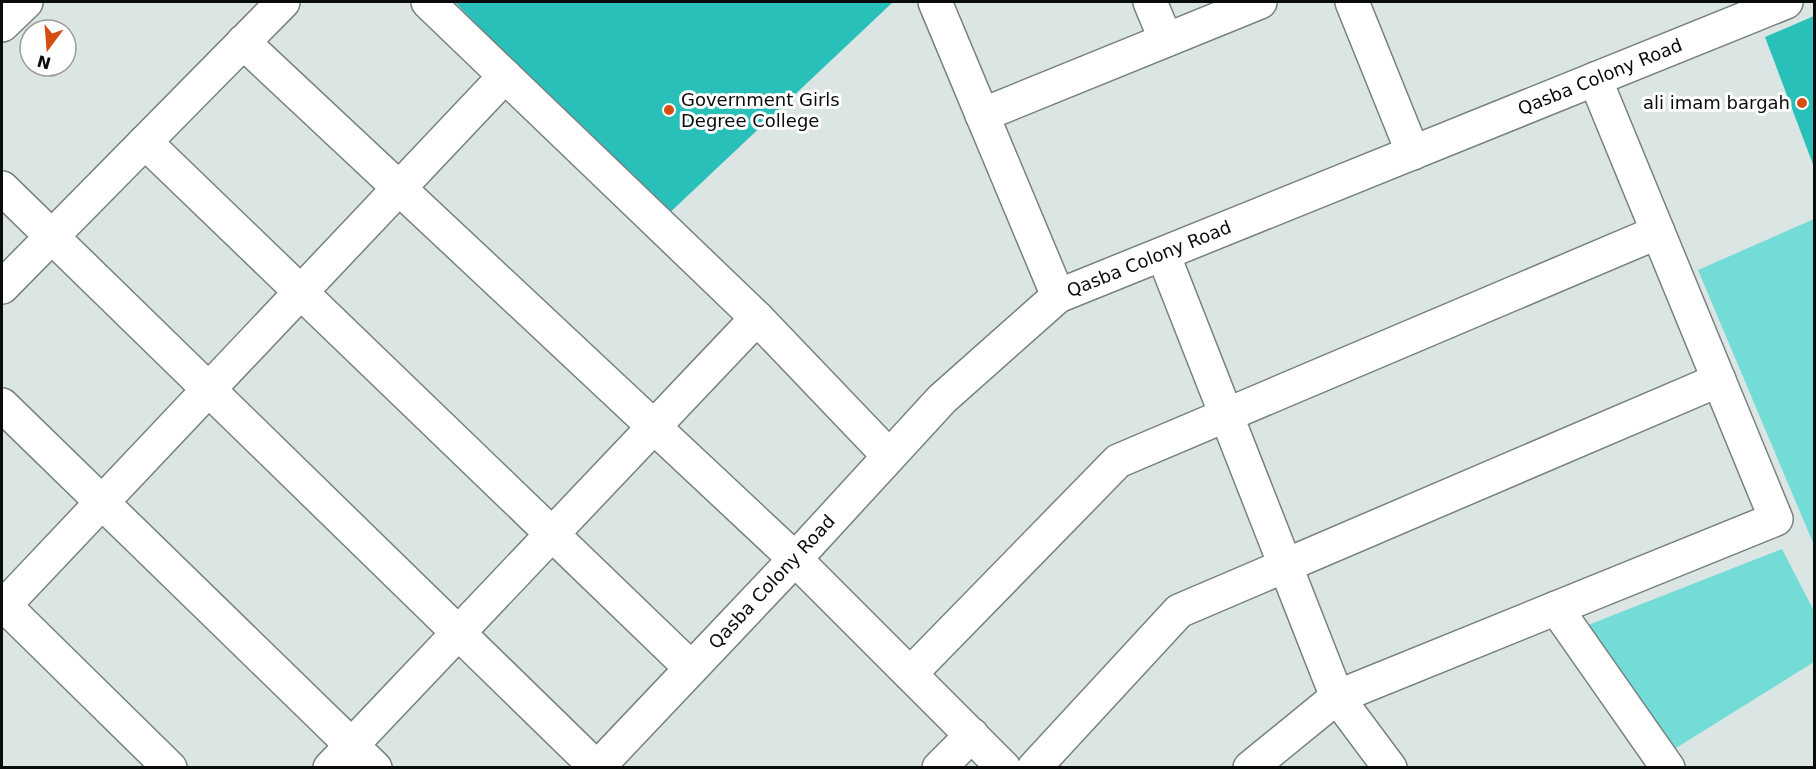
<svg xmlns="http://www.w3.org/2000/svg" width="1816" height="769" viewBox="0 0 1816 769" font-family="'DejaVu Sans',sans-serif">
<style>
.green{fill:#74dcd6}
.building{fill:#28c0b9}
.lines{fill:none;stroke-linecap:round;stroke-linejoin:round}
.minor-casing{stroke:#788181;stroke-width:36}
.minor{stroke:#fff;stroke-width:33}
.poi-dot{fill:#d34e10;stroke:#fff;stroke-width:2}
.labels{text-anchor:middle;stroke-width:6;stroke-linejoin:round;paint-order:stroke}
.street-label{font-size:18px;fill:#090c0c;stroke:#fff}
.poi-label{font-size:18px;fill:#090c0c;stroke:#fff;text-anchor:start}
</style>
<rect width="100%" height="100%" fill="#dbe5e4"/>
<g class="green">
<polygon points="1814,219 1814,545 1698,270"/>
<polygon points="1782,549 1814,611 1814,662 1660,758 1565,634"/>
</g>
<g class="building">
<polygon points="455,2 893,2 663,219"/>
<polygon points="1814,16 1814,167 1765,37"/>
</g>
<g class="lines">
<defs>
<g id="minor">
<polyline points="428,2 757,318 889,456"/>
<polyline points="935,2 1058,296"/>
<polyline points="1150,2 1166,40"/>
<polyline points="1352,2 1413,153"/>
<polyline points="2,25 26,2"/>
<polyline points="243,42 795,559 1004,768"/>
<polyline points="982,115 1260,2"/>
<polyline points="145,142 691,668"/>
<polyline points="2,188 597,768"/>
<polyline points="1163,254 1337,697 1390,768"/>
<polyline points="2,287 283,2"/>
<polyline points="2,405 375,768"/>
<polyline points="2,603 170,768"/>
<polyline points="2,608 505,76"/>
<polyline points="1556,608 1668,768"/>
<polyline points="910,674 1118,461 1658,232"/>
<polyline points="330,768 757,318"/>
<polyline points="597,768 795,559 942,399 1058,296 1786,2"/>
<polyline points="939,768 972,735"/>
<polyline points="1034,768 1179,611 1719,380"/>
<polyline points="1250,768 1337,697 1776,519 1595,79"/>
</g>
</defs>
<use href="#minor" class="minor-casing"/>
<use href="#minor" class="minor"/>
</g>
<g class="poi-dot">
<circle cx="1802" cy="103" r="6"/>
<circle cx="669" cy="110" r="6"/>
</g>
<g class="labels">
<g class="street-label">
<text transform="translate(1600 77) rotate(-22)" y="6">Qasba Colony Road</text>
<text transform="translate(1149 259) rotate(-22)" y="6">Qasba Colony Road</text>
<text transform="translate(772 582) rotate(-47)" y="6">Qasba Colony Road</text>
</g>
<g class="poi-label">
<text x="681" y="106">Government Girls<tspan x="681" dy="21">Degree College</tspan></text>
<text x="1790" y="109" text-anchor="end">ali imam bargah</text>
</g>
</g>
<rect width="1816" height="769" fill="none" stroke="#090c0c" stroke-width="6"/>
<g transform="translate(48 48) rotate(196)"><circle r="28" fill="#ffffff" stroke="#9d9e9e" stroke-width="1.5"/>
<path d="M0-4.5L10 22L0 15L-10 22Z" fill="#d34e10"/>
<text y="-9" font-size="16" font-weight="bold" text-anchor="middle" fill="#090c0c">N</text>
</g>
</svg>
